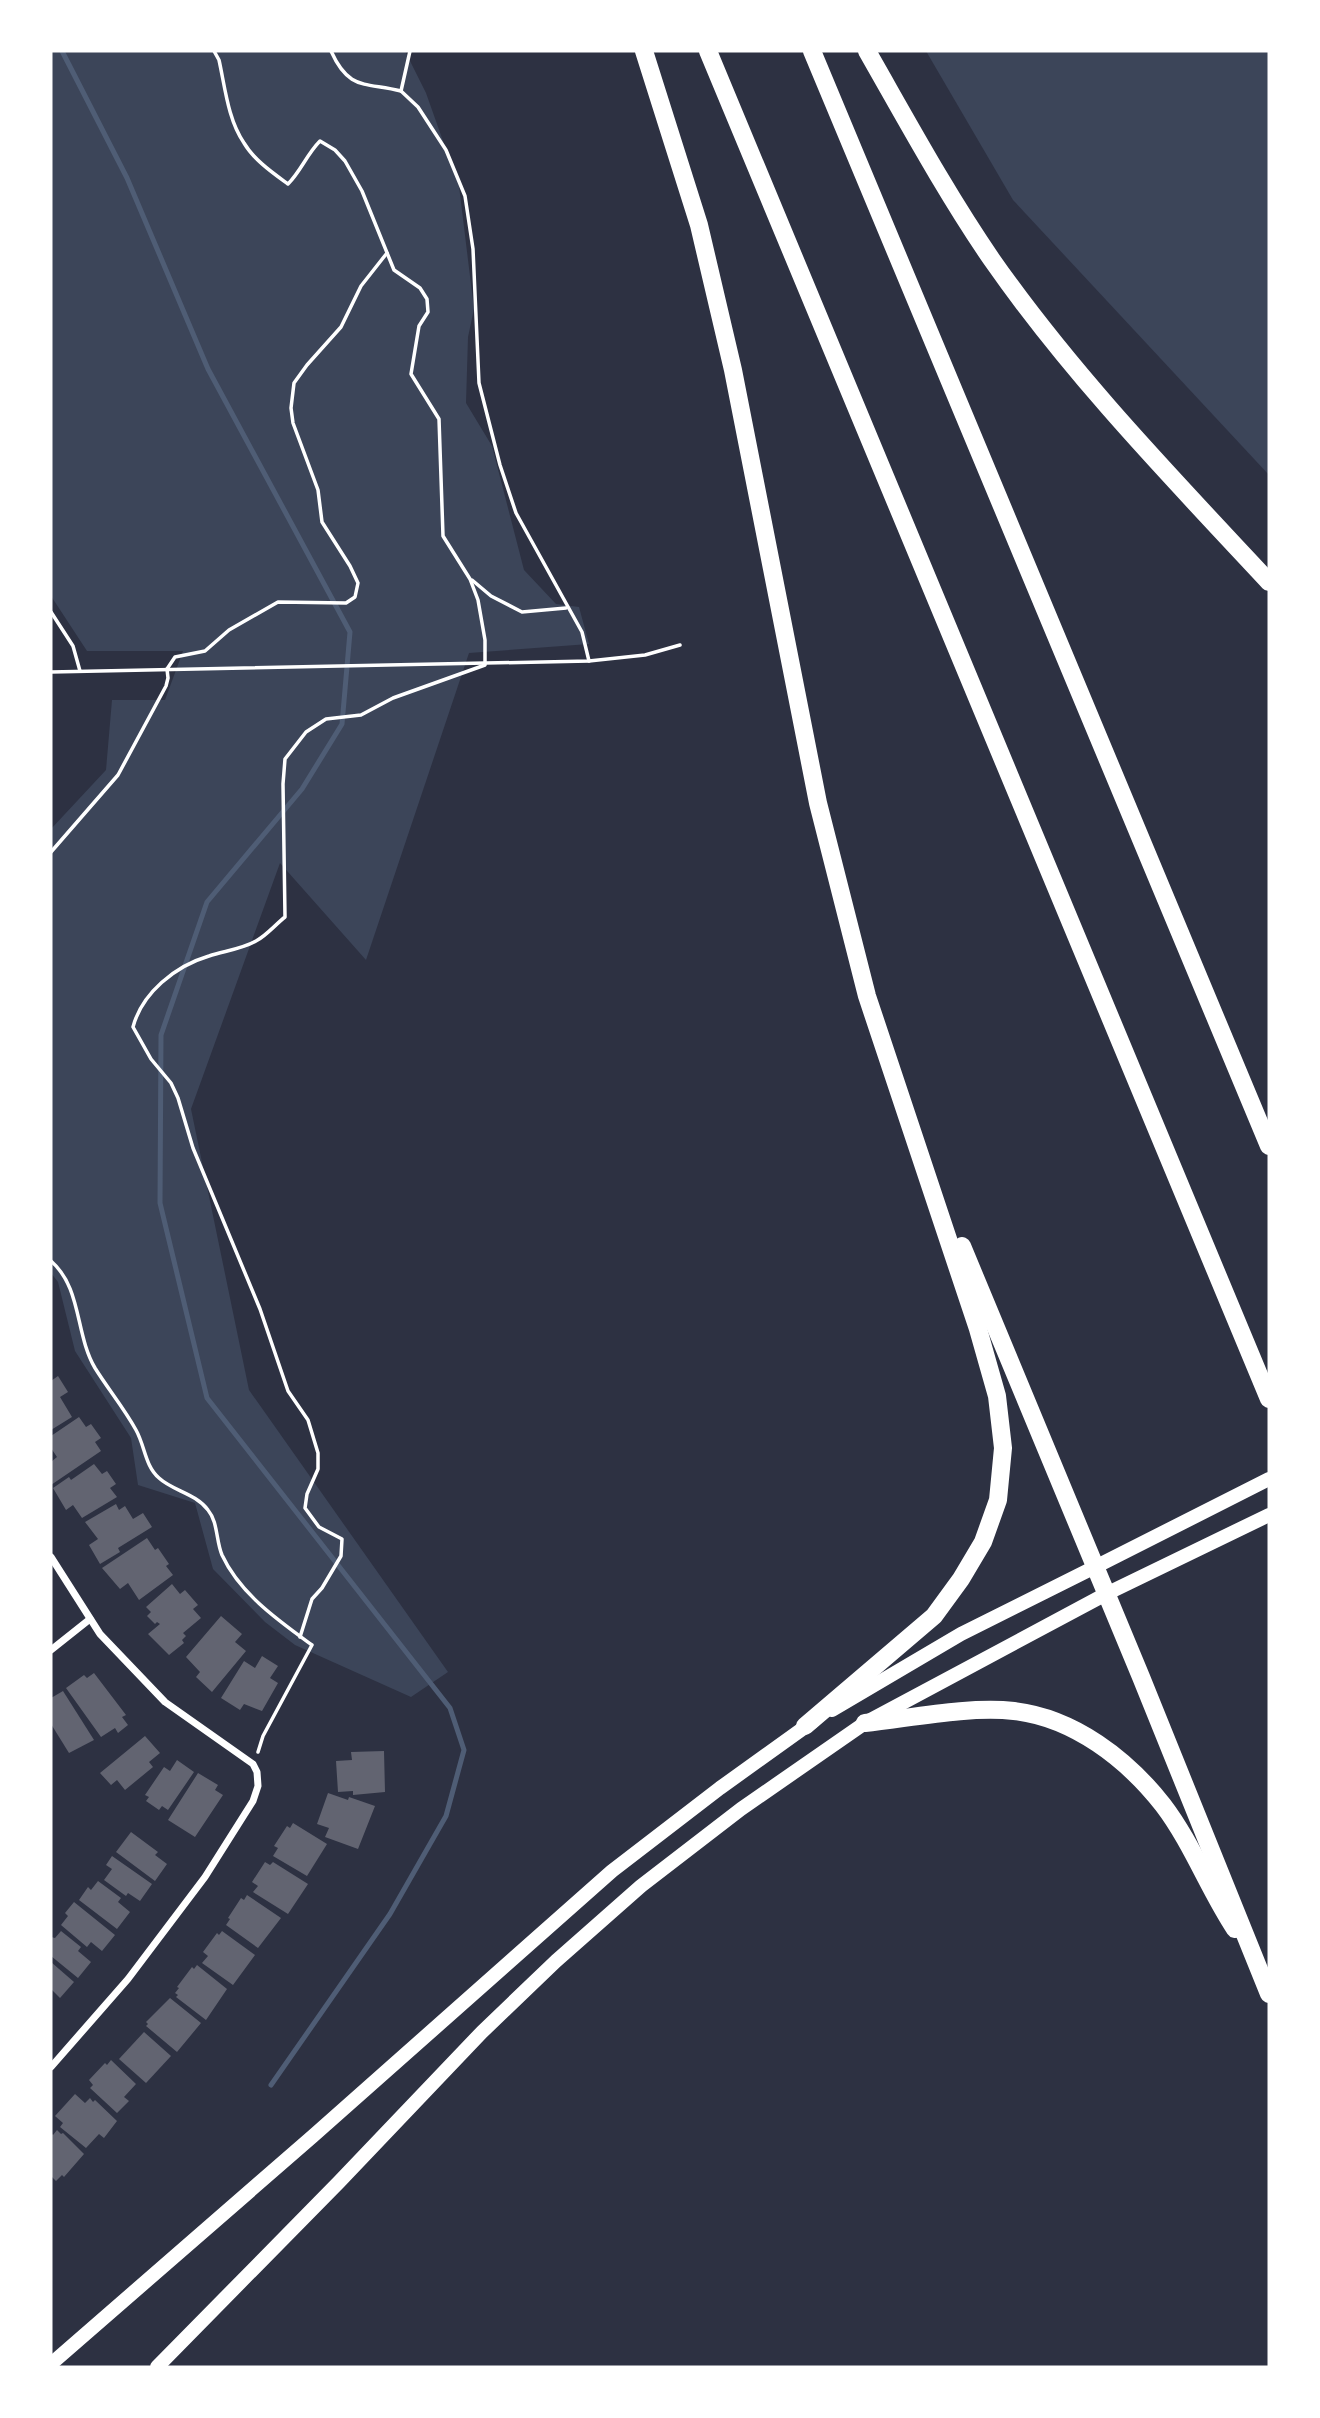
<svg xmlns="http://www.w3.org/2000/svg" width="1320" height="2418" viewBox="0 0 1320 2418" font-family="'Exo 2',sans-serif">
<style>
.green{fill:#3c4559}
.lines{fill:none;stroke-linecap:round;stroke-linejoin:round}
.stream{stroke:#4f5d75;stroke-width:5}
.building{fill:#626471}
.path{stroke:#fff;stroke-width:3.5}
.minor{stroke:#fff;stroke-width:7}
.secondary{stroke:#fff;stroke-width:14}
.primary{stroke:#fff;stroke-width:14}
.motorway{stroke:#fff;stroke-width:18}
</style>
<rect width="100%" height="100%" fill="#2d3142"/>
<g class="green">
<polygon points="51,51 405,51 426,93 459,186 474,309 468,337 466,403 492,446 524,570 556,604 579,607 589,644 469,653 366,960 280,863 191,1109 249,1390 448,1672 411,1697 295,1645 265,1622 213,1569 195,1503 138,1485 131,1438 75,1351 58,1282 51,1273 51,829 106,770 112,700 165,700 183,651 87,651 51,596"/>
<polygon points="926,51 1269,51 1269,475 1013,200"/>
</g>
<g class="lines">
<polyline class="stream" points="62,51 127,178 208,369 350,632 342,724 302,789 207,902 161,1035 160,1203 207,1398 450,1708 464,1750 446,1816 390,1914 271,2085"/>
</g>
<g class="building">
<polygon points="58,1376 68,1392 60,1397 72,1417 51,1430 51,1381"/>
<polygon points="79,1417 86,1427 91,1424 101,1438 95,1442 101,1451 51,1485 51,1462 57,1457 51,1448 51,1436"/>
<polygon points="94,1464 102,1474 107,1471 116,1484 110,1488 117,1497 82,1518 73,1505 66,1510 53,1488 69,1477 71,1480"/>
<polygon points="116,1504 119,1510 125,1506 133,1519 143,1513 152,1527 118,1548 120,1552 100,1564 89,1545 98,1539 85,1522"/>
<polygon points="147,1538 155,1550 158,1548 169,1564 166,1566 173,1575 139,1600 128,1583 120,1589 102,1568"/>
<polygon points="172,1584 180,1594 185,1590 198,1605 193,1609 201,1618 183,1633 186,1636 182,1640 184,1643 169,1655 148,1634 160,1624 157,1622 155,1624 147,1616 151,1612 146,1607"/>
<polygon points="221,1616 242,1634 235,1642 246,1651 212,1692 196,1677 200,1672 186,1657"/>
<polygon points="262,1656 278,1666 270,1678 278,1683 262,1711 244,1704 240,1710 221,1698 244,1661 255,1668"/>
<polygon points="94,1673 126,1715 122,1717 128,1725 118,1733 115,1728 101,1737 66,1688 84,1675 87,1678"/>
<polygon points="63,1691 94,1740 69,1753 51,1724 51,1698"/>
<polygon points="145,1736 160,1753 149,1762 153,1767 125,1790 117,1780 111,1785 100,1773"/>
<polygon points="384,1751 385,1792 353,1795 353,1791 338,1792 336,1761 352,1760 351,1752"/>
<polygon points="177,1760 194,1772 168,1810 162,1806 159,1810 146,1801 149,1797 145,1795 164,1767 170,1771"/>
<polygon points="198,1773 218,1785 215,1790 223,1795 195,1837 168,1820"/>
<polygon points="328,1793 348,1800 349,1797 375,1806 358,1849 325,1837 329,1828 317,1824"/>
<polygon points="293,1823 327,1844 307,1876 273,1856 278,1848 274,1846 287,1826 290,1828"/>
<polygon points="131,1832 158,1852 155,1855 167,1864 155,1881 116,1852"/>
<polygon points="112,1856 152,1884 140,1901 128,1893 126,1896 104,1880 112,1869 106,1865"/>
<polygon points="265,1862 270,1865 273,1862 308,1884 288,1914 253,1892 258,1886 252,1882"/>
<polygon points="98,1881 121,1898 118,1902 130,1912 117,1929 79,1900 88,1887 91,1890"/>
<polygon points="247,1895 281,1918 258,1948 226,1925 230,1919 228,1918 241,1898 244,1900"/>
<polygon points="74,1902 115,1935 102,1951 91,1942 87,1947 61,1925 68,1916 65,1913"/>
<polygon points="61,1931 81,1947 78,1951 91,1962 78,1978 51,1956 51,1937 55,1938"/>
<polygon points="222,1931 255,1955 233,1985 202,1963 208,1956 203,1952 217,1933 219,1935"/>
<polygon points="51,1962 74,1982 60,1998 51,1989"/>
<polygon points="197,1965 227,1989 206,2020 176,1997 178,1995 175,1993 179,1988 177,1987 192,1967 194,1969"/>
<polygon points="170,1998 201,2023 177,2052 146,2026 148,2024 146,2022"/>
<polygon points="144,2032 171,2056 146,2083 119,2059"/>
<polygon points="111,2060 136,2084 124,2097 129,2101 117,2113 90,2088 93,2085 89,2080 105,2063 107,2065"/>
<polygon points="75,2094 85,2103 90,2098 93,2102 95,2100 117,2121 104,2138 99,2134 86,2148 60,2127 63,2123 55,2116"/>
<polygon points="57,2130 61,2134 63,2133 84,2154 64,2177 62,2175 56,2181 51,2176 51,2133 53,2135"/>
</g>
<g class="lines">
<g class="path">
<path d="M214 51 219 60C225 87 228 120 244 143 254 160 273 173 288 184 301 171 307 154 320 141L335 150 345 161 362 191 394 270 420 288 427 299 428 312 419 326 411 374 439 419 443 536 470 579 478 600 485 640V665L393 698 361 715 326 719 306 732 285 759 283 784 285 917C276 924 266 936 256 941 242 949 224 951 209 956 175 966 142 993 133 1027L151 1059 171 1083 178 1098 193 1148 260 1309 288 1391 308 1420 318 1453V1469L307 1494 305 1508 319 1527 342 1539 341 1556 322 1588 312 1599 300 1637"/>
<path d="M331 51C349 91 365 82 401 91"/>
<polyline points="410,51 401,91 418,107 446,150 465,196 473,249 479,383 500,465 516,513 582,632 589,661"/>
<polyline points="472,580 491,596 522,612 566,608"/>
<polyline points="51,612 73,646 80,671"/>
<polyline points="167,669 175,657 205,651 229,630 278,602 346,603 355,597 358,583 350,566 322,522 318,490 293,423 291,408 294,383 307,365 341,327 361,286 387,253"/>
<polyline points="51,672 589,661 645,655 680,645"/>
<polyline points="51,852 118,775 166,686 168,678 167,669"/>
<path d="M51 1261C82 1288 75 1334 95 1368 108 1389 124 1408 136 1430 145 1446 145 1466 159 1478 173 1491 195 1493 208 1510 218 1522 216 1541 222 1555 240 1594 279 1621 312 1645L263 1736 258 1752"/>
</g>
<g class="minor">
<polyline points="51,1557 100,1634 165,1702 253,1764 257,1772 258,1786 253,1801 205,1877 128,1979 51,2067"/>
<polyline points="51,1650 90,1619"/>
</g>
<g class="secondary">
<polyline points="832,1710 961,1634 1095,1567"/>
<polyline points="51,2364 313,2136 612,1871 720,1788 812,1722"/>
<polyline points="157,2367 339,2182 482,2032 556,1961 641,1886 741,1809 865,1723 1106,1594"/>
</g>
<g class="primary">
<polyline points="1095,1567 1269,1479"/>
<polyline points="1106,1594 1269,1515"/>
</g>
<g class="motorway">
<polyline points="644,51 699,225 733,370 818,803 867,996 978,1329 997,1396 1003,1448 998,1500 983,1542 961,1579 934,1616 805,1726"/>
<polyline points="708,51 1269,1399"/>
<polyline points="812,51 1269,1146"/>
<path d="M867 51C907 121 946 193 992 260 1073 376 1173 479 1269 582"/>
<polyline points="962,1246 1141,1677 1269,1994"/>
<path d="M865 1723C911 1718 969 1706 1014 1711 1074 1718 1127 1759 1163 1805 1192 1843 1209 1890 1235 1929"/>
</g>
</g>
<rect width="1320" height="2418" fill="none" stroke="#ffffff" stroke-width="105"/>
</svg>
